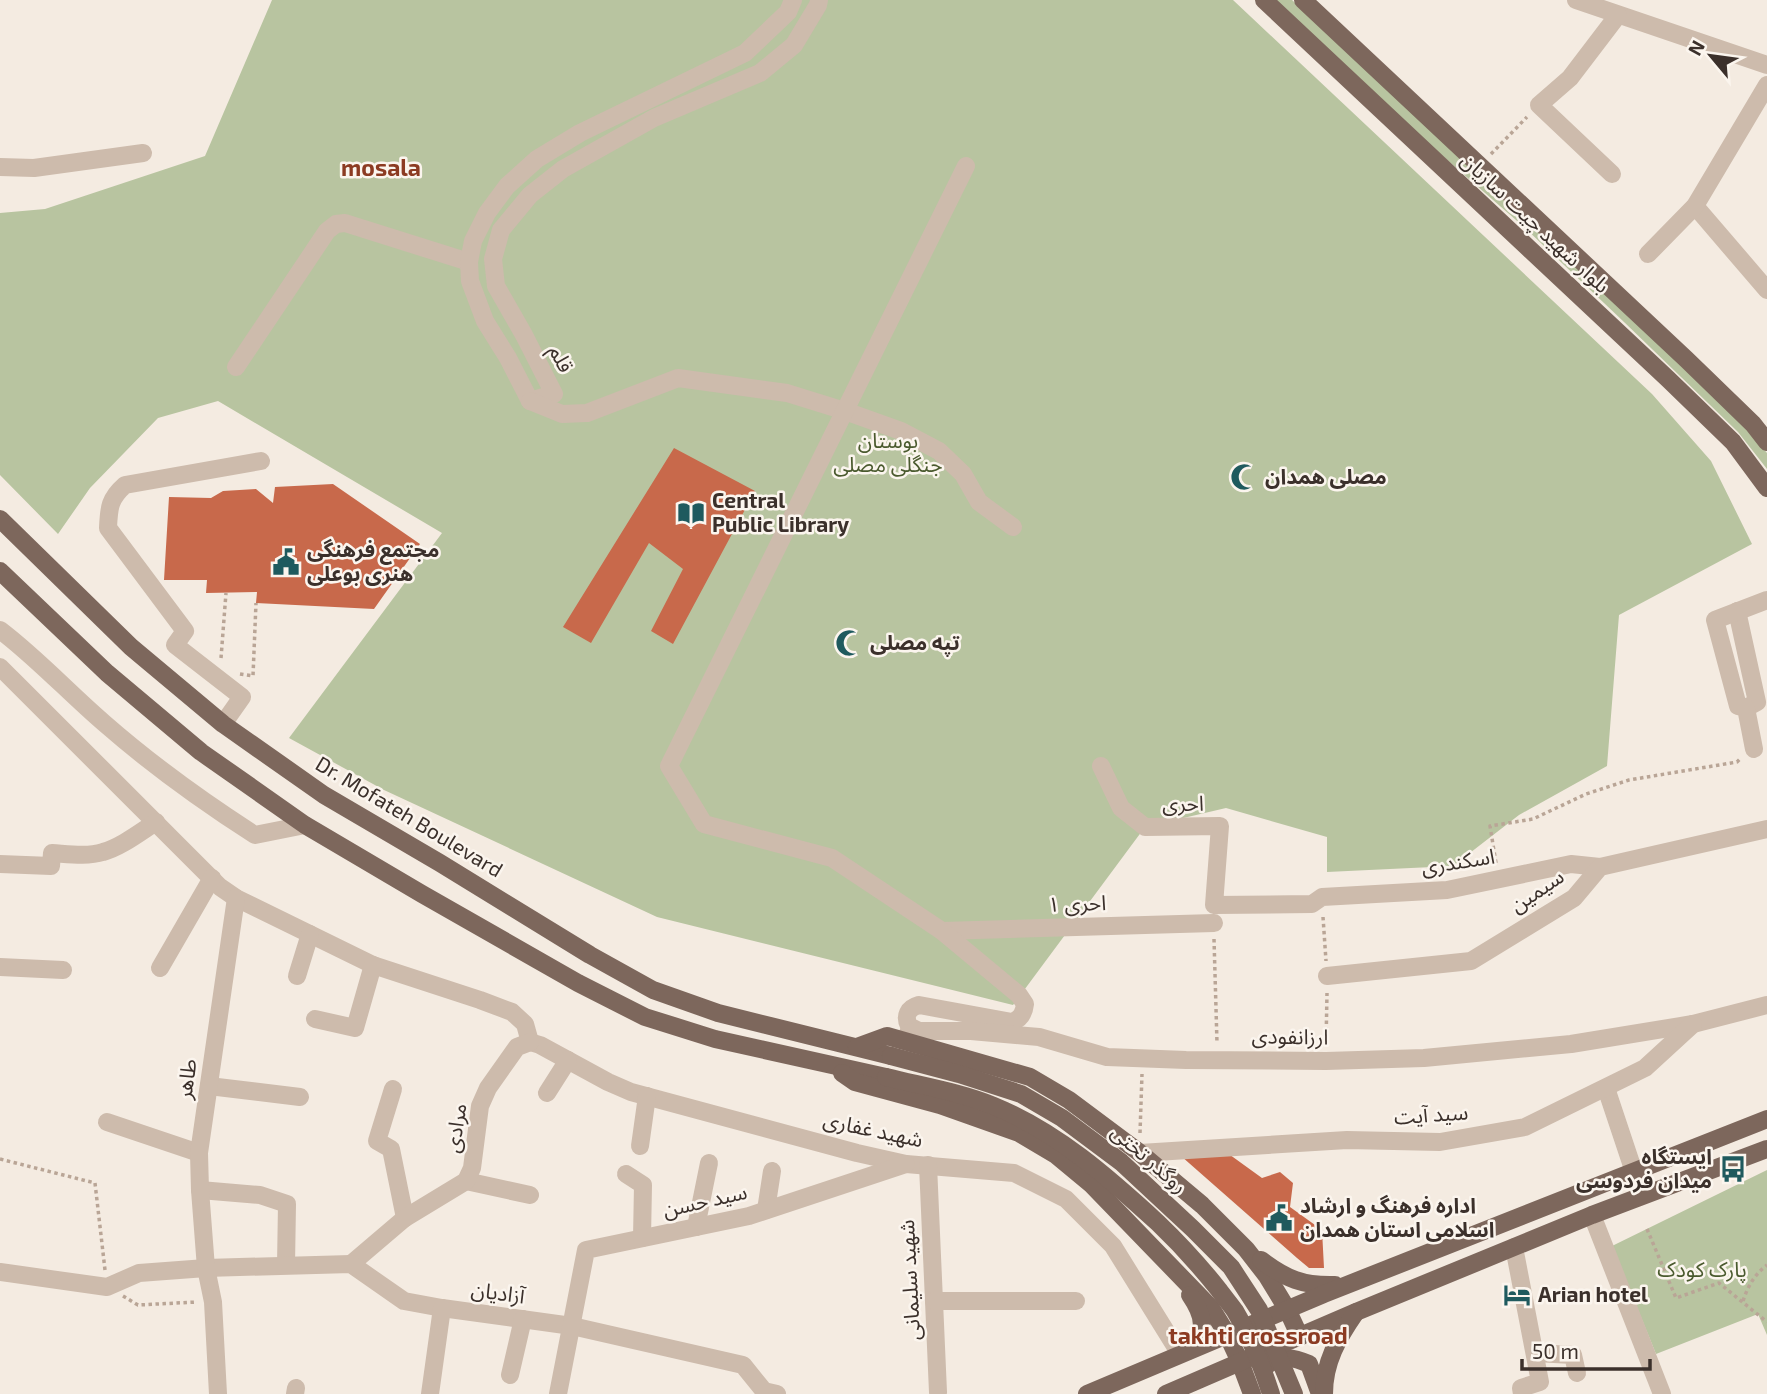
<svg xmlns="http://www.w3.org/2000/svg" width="1767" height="1394" viewBox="0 0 1767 1394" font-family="'Exo 2','Noto Sans Arabic',sans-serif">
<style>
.green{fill:#b8c4a0}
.building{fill:#c8694b}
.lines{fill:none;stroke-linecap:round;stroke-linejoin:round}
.path{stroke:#b9a596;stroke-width:3.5;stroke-dasharray:3.5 3.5;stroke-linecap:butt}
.minor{stroke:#cdbbac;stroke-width:18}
.major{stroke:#7d675c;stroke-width:18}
.major-bridge{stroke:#7d675c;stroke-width:18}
.labels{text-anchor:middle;stroke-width:5;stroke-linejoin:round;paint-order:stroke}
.street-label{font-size:21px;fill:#3b302b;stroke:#fbf5ee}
.park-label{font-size:21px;fill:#4a5a2e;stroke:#fbf5ee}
.poi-label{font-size:21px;font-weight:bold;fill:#3b302b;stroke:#fbf5ee;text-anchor:start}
.neighbourhood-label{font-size:23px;font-weight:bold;fill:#8c3b22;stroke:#fbf5ee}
</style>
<rect width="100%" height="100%" fill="#f4ebe1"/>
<g class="green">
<polygon points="272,0 1233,0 1652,394 1711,461 1752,544 1619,615 1607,766 1519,815 1453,866 1327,872 1327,837 1226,808 1145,827 1013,1005 657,917 384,790 289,738 442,533 218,401 158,418 90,488 58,534 0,475 0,213 45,209 205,156"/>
<polygon points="1275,0 1292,0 1730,409 1767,453 1767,469 1738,432 1624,322 1524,227 1430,145 1351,70"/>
<polygon points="1767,1170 1767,1335 1758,1314 1656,1354 1612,1246"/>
</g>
<g class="building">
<polygon points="674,448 755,491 673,644 651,631 683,569 649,543 591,643 563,627"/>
<polygon points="333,484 420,544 374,609 256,603 257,592 206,593 207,580 164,580 169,497 211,498 223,491 256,489 273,503 275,487"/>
<polygon points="1226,1152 1262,1178 1280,1172 1293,1183 1290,1207 1322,1230 1324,1268 1309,1268 1297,1258 1181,1156"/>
</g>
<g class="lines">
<g class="path">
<polyline points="1491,154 1527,117"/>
<polyline points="221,658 226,593"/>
<polyline points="240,674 253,676 256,603"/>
<polyline points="1496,863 1490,826 1533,819 1586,794 1629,780 1737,762 1741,758"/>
<polyline points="1323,917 1326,961"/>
<polyline points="1214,939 1217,1043"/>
<polyline points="1326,1045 1327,993"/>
<polyline points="1140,1133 1142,1074"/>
<polyline points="0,1159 95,1183 105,1270"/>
<polyline points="1647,1229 1676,1298 1719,1283 1767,1322"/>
<polyline points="123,1296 138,1305 197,1302"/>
<path d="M1743 1301C1748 1286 1754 1275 1767 1265"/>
</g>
<g class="minor">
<polyline points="1576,0 1767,65"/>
<polyline points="0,167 34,168 143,153"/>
<polyline points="1612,174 1539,105 1570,78 1618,15"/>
<polyline points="1695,206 1767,290"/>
<polyline points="1648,254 1695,206 1767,85"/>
<polyline points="236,367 327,231 336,224 345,223 469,262"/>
<polyline points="530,401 554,394 524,335 496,286 493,259 501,230 530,195 563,169 654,118 760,73 794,45 818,5 819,0"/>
<polyline points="530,401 508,358 485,321 470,281 469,262 473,241 487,213 507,186 537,159 580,133 745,53 788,12 793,0"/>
<polyline points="530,401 562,414 587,413 678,378 787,393 845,411 901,431 939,451 963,474 979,502 1013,527"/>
<polyline points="1737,611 1757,702 1746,708"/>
<path d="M0 630C37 658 69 693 104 723 152 765 202 801 255 835L305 825"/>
<polyline points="0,667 220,887 236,898 373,965 480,1000 512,1012 525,1024 530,1042"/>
<path d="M223 724 242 697 175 645 185 631 108 528C109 508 109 499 125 485L261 461"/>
<polyline points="1754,749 1746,708 1738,706 1715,620 1767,600"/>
<polyline points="1101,766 1121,808 1145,827 1220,826 1214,905 1312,904 1322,897 1447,890 1571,864 1600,867"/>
<path d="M0 864 51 866 52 853C68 854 87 857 103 852 121 847 139 833 156 822"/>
<polyline points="942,931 1214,923"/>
<polyline points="0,967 63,970"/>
<polyline points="160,968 212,878"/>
<polyline points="297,976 310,934"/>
<polyline points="1327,976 1471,961 1574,898 1600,867 1767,829"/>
<polyline points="315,1019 355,1028 373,965"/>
<path d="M919 1031 909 1026C904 1016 908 1008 919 1005L1012 1022C1021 1019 1024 1013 1025 1004L1019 995 942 931 832 858 704 824 669 766 966 166"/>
<polyline points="908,1033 919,1031 971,1031 1039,1037 1107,1057 1186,1060 1326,1061 1424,1058 1571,1044 1693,1024 1767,1005"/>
<polyline points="530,1042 540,1045 608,1082 631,1092 857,1153 906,1164 1014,1173 1066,1199 1113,1246 1180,1354"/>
<polyline points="209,1086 300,1097"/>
<polyline points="1606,1088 1634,1172"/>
<polyline points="393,1089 377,1141 391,1149 405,1218"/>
<polyline points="547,1093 568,1060"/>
<polyline points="107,1122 199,1153"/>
<polyline points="640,1146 647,1096"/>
<polyline points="1140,1153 1347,1140 1440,1142 1525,1127 1645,1068 1693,1024"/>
<polyline points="928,1165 938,1392"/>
<polyline points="626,1174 643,1185 642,1238"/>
<polyline points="466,1181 530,1195"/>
<polyline points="200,1190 260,1195 287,1204 286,1265"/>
<polyline points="766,1210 772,1171"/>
<polyline points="1592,1215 1662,1394"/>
<polyline points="696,1227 709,1163"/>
<polyline points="1514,1247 1540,1382 1521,1388 1522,1394"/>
<polyline points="351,1264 405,1218 466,1181 472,1168 480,1106 488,1088 517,1047 530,1042"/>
<polyline points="0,1272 107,1287 139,1273 206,1268 351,1264 404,1301 442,1308 572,1326 743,1365 764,1391 777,1394"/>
<polyline points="934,1301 1076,1301"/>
<polyline points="1535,1353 1573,1355 1577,1373"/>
<polyline points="510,1375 523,1319"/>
<polyline points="218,1394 213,1302 206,1268 200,1190 199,1153 236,898"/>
<polyline points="295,1394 296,1388"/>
<polyline points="430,1394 442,1308"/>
<polyline points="558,1394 586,1250 749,1216 906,1164"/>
</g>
<g class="major">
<polyline points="1264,0 1668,379 1733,442 1767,488"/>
<polyline points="1303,0 1686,359 1753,424 1767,442"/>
<polyline points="0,519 131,647 223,724 324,795 440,863 590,955 653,990 718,1013 891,1056"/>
<polyline points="0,571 107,673 201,752 305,825 422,894 578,983 645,1017 715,1039 886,1077"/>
<polyline points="857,1047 887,1036 1030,1077 1069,1100 1140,1153 1202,1205 1246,1249 1267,1276 1287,1309 1300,1337"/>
<polyline points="842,1073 855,1082 940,1105 1019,1133 1056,1155 1091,1184 1211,1308 1227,1334 1240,1362 1252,1394"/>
<path d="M1261 1260C1286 1279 1303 1286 1335 1285"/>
<path d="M1188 1351C1207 1331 1205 1317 1190 1295"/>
<path d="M1267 1365C1282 1355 1293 1357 1309 1364L1320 1394"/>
<polyline points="1087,1394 1324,1294 1767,1119"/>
<polyline points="1166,1394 1356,1312 1592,1215 1767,1149"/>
<path d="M1324 1394C1324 1362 1338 1338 1356 1312"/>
</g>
<g class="major-bridge">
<polyline points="891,1056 959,1074 1021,1094 1062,1118 1121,1162 1193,1229 1231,1267 1259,1310 1294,1394"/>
<path d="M886 1077C922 1086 960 1092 994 1106 1057 1132 1108 1177 1158 1223 1180 1244 1200 1266 1219 1290 1224 1297 1230 1304 1235 1311 1250 1336 1262 1366 1271 1394"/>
</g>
</g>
<defs>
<symbol id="mosque-bare" viewBox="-9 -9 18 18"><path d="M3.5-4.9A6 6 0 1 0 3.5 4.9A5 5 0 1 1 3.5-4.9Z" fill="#1f5a5e" stroke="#fbf5ee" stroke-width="2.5" paint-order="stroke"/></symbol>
<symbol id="library-bare" viewBox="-9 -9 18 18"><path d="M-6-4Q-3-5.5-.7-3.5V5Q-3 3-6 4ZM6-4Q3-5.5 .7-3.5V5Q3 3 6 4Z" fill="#1f5a5e" stroke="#fbf5ee" stroke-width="2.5" paint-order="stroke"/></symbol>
<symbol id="civic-bare" viewBox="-9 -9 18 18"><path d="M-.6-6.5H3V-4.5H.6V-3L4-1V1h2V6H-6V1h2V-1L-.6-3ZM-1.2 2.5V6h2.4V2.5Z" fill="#1f5a5e" stroke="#fbf5ee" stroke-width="2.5" paint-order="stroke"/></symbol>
<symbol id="bus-bare" viewBox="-9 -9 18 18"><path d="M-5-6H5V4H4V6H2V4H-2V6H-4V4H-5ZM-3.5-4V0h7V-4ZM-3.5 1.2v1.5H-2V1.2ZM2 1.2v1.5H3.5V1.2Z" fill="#1f5a5e" stroke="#fbf5ee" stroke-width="2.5" paint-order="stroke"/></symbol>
<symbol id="hotel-bare" viewBox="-9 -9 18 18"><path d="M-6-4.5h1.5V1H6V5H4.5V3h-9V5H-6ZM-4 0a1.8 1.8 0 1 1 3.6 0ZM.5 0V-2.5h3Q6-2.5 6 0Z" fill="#1f5a5e" stroke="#fbf5ee" stroke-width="2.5" paint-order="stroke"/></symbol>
</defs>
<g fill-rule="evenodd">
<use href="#mosque-bare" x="1225" y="458" width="38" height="38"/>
<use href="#library-bare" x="672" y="494" width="38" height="38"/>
<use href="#civic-bare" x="267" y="543" width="38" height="38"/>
<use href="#mosque-bare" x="830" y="624" width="38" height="38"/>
<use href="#bus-bare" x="1714" y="1150" width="38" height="38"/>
<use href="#civic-bare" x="1260" y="1199" width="38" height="38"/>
<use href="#hotel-bare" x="1498" y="1276" width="38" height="38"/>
</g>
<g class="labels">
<g class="street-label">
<text transform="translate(1535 223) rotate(43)" y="7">بلوار شهید چیت سازیان</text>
<text transform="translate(561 359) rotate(63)" y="7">قلم</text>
<text transform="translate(1183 804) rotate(-1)" y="7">احری</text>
<text transform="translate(409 817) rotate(31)" y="7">Dr. Mofateh Boulevard</text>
<text transform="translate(1458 862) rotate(-9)" y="7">اسکندری</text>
<text transform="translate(1537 891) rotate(-34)" y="7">سیمین</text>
<text transform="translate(1077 904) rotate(-2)" y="7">احری ۱</text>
<text transform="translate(1290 1037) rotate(1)" y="7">ارزانفودی</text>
<text transform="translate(187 1079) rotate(-82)" y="7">طاهر</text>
<text transform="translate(1431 1115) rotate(-4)" y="7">سید آیت</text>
<text transform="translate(456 1128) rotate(-81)" y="7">مرادی</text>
<text transform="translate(873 1130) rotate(12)" y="7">شهید غفاری</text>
<text transform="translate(1149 1159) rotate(41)" y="7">روگذر تختی</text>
<text transform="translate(705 1201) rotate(-13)" y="7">سید حسن</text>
<text transform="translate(910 1280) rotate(-93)" y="7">شهید سلیمانی</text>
<text transform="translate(498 1293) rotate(8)" y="7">آزادیان</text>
</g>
<g class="park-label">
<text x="888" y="448">بوستان<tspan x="888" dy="24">جنگلی مصلی</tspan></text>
<text x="1702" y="1277">پارک کودک</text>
</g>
<g class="poi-label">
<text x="1265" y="484">مصلی همدان</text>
<text x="712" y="508">Central<tspan x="712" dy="24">Public Library</tspan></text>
<text x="307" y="557">مجتمع فرهنگی<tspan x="307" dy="24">هنری بوعلی</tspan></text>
<text x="870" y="650">تپه مصلی</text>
<text x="1712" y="1164" text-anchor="end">ایستگاه<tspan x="1712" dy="24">میدان فردوسی</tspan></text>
<text x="1300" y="1213">اداره فرهنگ و ارشاد<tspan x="1300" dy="24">اسلامی استان همدان</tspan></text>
<text x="1538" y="1302">Arian hotel</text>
</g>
<g class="neighbourhood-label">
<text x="381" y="176">mosala</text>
<text x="1258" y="1344">takhti crossroad</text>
</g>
</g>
<g transform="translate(1711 56) rotate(299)" stroke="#fbf5ee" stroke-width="5" paint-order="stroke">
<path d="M0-5L12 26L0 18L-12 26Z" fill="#3b302b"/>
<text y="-10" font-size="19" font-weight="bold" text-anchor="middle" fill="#3b302b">N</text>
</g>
<path d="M1522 1359v10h128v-10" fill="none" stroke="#3b302b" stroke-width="3.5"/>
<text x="1532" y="1359" font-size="21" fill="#3b302b" stroke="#fbf5ee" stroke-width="5" paint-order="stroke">50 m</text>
</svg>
